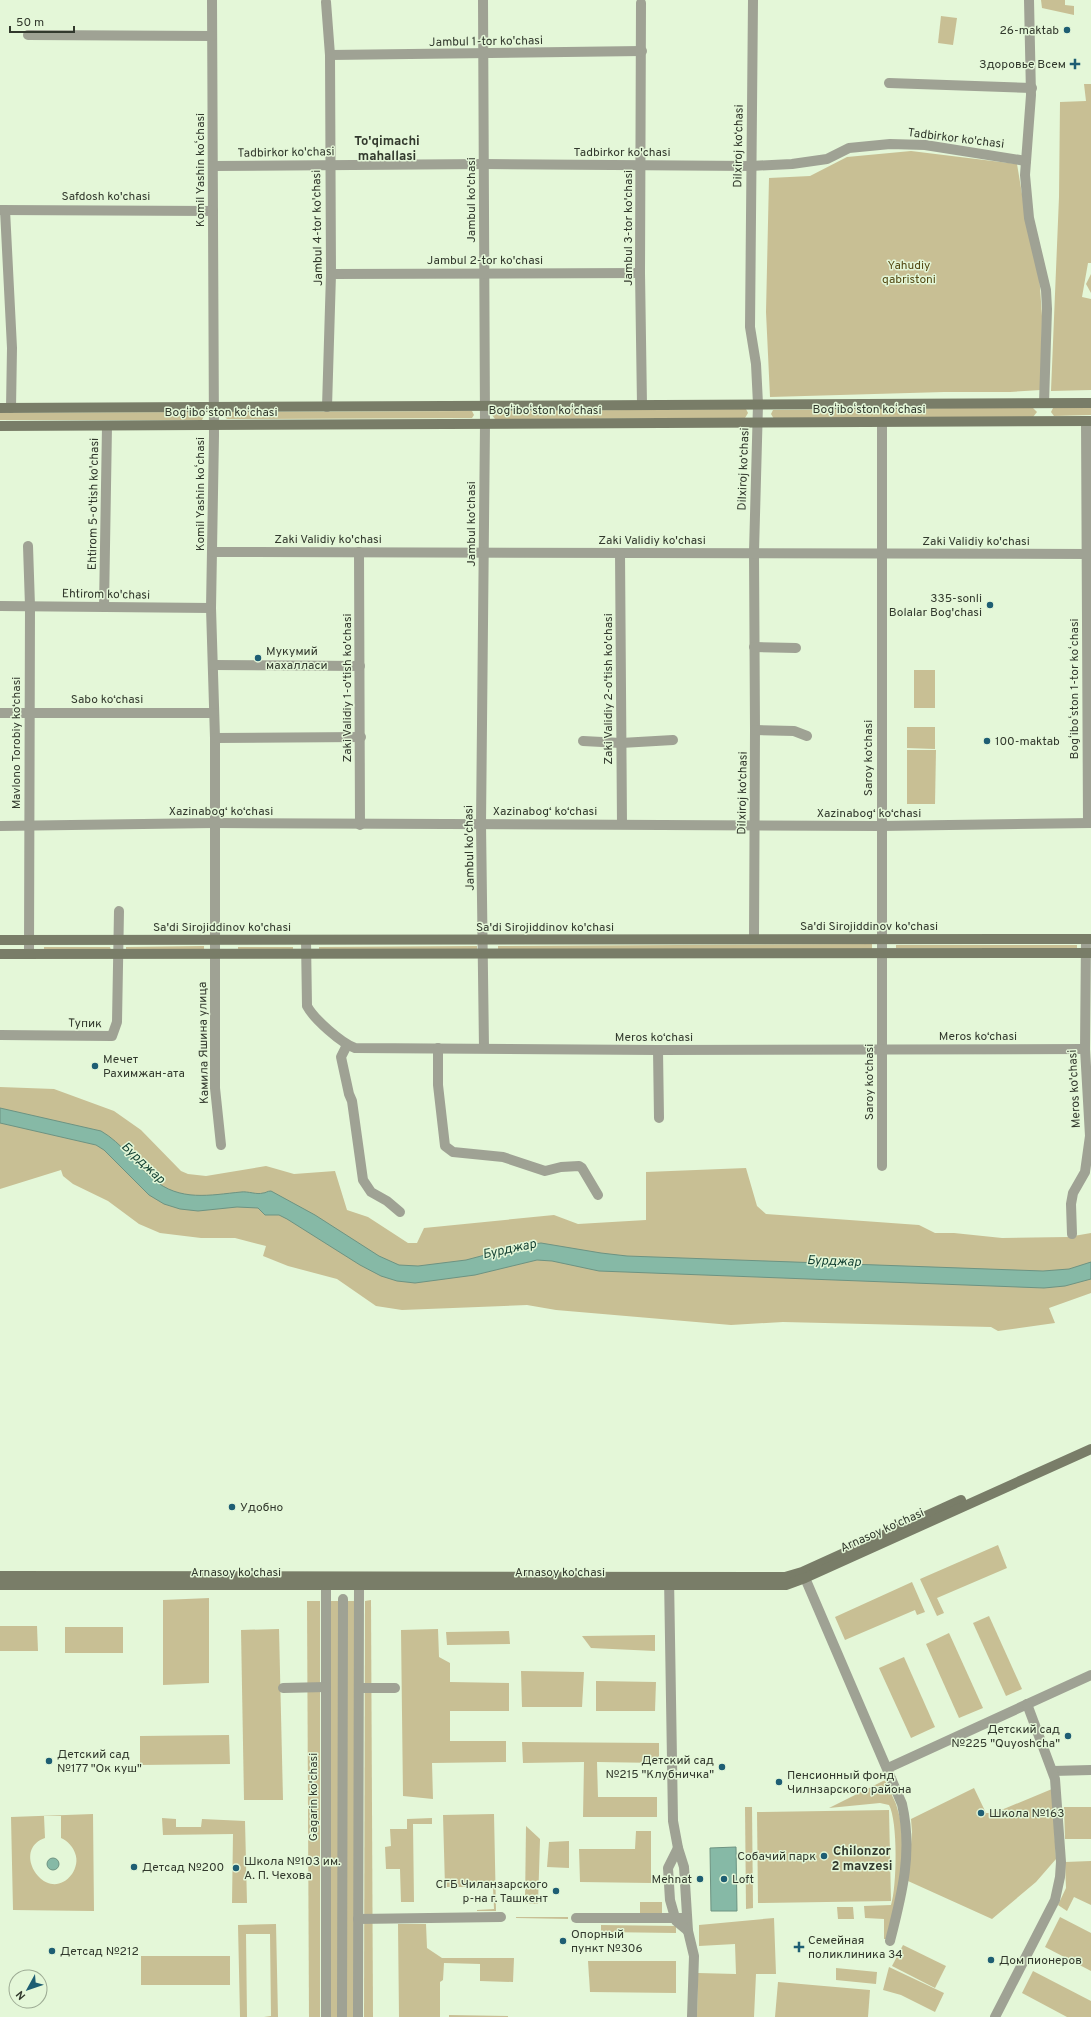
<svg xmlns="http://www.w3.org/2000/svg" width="1091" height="2017" viewBox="0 0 1091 2017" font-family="Overpass,sans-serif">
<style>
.green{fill:#c8bf94;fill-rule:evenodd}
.water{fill:#86b9a6;stroke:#6d9382}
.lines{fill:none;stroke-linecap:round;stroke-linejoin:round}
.street{stroke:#9fa294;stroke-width:10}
.secondary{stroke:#797d68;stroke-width:10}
.poi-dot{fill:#1e5e73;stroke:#e4f7d8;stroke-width:1.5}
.labels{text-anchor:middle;stroke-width:3;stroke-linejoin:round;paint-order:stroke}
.poi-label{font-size:12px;fill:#32392d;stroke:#e4f7d8;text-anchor:start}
.street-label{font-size:12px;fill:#32392d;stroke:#e4f7d8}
.park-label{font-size:12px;fill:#544913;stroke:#e4f7d8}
.neighbourhood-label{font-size:13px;font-weight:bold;fill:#32392d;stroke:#e4f7d8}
.water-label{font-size:13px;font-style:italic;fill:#123f31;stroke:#e4f7d8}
</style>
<rect width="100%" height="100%" fill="#e4f7d8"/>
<g class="green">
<polygon points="1041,0 1065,0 1065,5 1074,6 1074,15 1042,8"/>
<polygon points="941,16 957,18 953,45 938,43"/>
<polygon points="1084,84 1091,84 1091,263 1088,263 1082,297 1091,299 1091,390 1051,391 1059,197 1060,102 1086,101"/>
<polygon points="911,151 1017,164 1023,200 1039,273 1042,316 1041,390 1010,392 944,392 770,397 766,312 769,178 810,176 847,157"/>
<polygon points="1091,274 1091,293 1086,284"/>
<polygon points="1032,407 1037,412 1033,417 774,419 771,414 773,410"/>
<polygon points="1091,407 1091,415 1054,416 1051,412 1053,408"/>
<polygon points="746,409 748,413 745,418 495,419 492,415 495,411"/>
<polygon points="472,411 474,415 472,418 227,419 224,416 226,412"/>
<polygon points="202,412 204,416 202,420 0,420 0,413"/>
<rect x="914" y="670" width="21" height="38"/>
<polygon points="907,727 935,727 935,749 907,748"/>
<polygon points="907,750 936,750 935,804 907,804"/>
<polygon points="872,944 872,949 498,950 498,946"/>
<rect x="896" y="945" width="181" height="3"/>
<polygon points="204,946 204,950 126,951 126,947"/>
<polygon points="477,946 477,950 319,951 319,947"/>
<polygon points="44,947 110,947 111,950 44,950"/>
<polygon points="238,947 293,947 293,951 238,950"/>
<polygon points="0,1087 54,1089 114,1111 141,1130 181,1171 188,1174 206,1176 266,1166 294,1174 335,1171 347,1210 368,1217 408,1243 417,1243 424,1228 554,1215 578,1224 646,1220 646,1172 746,1168 757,1206 766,1214 919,1225 935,1233 954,1233 1002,1238 1068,1237 1091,1233 1091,1293 1049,1308 1055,1323 998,1331 991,1327 783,1322 731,1325 556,1310 527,1305 402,1310 376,1306 337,1279 288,1266 263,1256 266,1246 235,1238 201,1238 160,1233 139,1224 108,1201 73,1184 63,1176 61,1170 0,1189"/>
<polygon points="998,1545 1007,1568 937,1598 944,1613 937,1616 920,1579"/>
<polygon points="912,1582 925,1612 917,1615 915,1610 845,1640 835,1617"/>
<polygon points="209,1598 209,1683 163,1685 163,1600"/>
<polygon points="371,1600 373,2017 364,2017 365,1601"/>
<polygon points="307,1601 320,1601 320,2017 309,2017"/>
<rect x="331" y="1601" width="23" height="416"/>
<polygon points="989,1616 1022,1689 1006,1696 973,1623"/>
<polygon points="0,1626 37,1626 38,1651 0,1651"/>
<rect x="65" y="1627" width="58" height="26"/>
<polygon points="279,1629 283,1800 244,1800 241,1630"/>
<polygon points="438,1629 439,1657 450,1663 450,1682 509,1683 509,1711 450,1711 450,1741 506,1741 506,1762 432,1763 433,1799 403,1796 401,1630"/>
<polygon points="509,1631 510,1644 447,1645 446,1632"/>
<polygon points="949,1633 983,1708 959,1718 926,1644"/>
<polygon points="655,1635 655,1651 591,1648 582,1636"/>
<polygon points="904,1657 935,1727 911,1738 879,1668"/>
<polygon points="521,1671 584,1672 582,1707 522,1707"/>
<polygon points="596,1681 656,1682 655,1711 596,1711"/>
<polygon points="229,1735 230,1764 140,1765 140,1736"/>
<polygon points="522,1742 659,1743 659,1763 597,1762 598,1797 657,1797 657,1817 583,1817 584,1762 523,1763"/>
<path d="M885 1780 896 1804 904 1832 900 1881 887 1939H884V1919L865 1918 864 1906 891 1905C897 1887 898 1821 889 1805L880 1803 829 1808Z"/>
<polygon points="974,1788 986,1813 994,1813 1052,1789 1056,1859 1036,1882 992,1919 908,1881 912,1832 911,1819"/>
<polygon points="745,1807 752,1807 753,1908 746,1909"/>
<polygon points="1064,1807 1091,1807 1091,1839 1065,1839"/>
<polygon points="889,1810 891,1901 758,1903 757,1812"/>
<path d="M93 1814 94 1911 13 1910 11 1817ZM44 1816H61V1838C68 1841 73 1847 75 1853 78 1860 76 1868 72 1874 47 1907 9 1850 45 1838Z"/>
<polygon points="494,1814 496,1911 477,1911 477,1910 494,1909 493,1887 445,1887 443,1815"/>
<polygon points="162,1818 176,1819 176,1827 201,1827 202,1819 245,1821 247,1903 232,1903 233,1834 163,1835"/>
<polygon points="432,1818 432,1824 413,1824 414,1902 401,1902 400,1869 386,1869 385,1847 391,1846 390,1829 407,1829 407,1819"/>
<polygon points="526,1826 540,1839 538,1904 525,1903"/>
<polygon points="636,1831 651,1831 651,1883 580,1882 579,1849 635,1849"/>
<polygon points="569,1841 569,1868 547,1867 549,1842"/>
<polygon points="1091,1861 1091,1905 1074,1897 1067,1911 1058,1905 1066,1888 1065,1862"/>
<rect x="640" y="1902" width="22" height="11"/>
<polygon points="837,1907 853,1907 854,1919 838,1919"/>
<polygon points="516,1917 568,1917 568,1919 516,1918"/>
<polygon points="1060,1917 1091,1933 1091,1971 1045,1947"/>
<polygon points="774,1918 776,1974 756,1974 754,2017 697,2017 698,1973 736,1974 735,1944 699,1946 699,1925"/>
<polygon points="276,1924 278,2017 264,2017 271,2016 270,1934 246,1934 247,2017 240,2017 238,1925"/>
<polygon points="398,1924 426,1924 427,1948 442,1958 514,1958 513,1982 480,1981 480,1964 444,1963 443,1980 440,1982 440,2017 399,2017"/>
<polygon points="601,1925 676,1926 676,1933 601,1932"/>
<polygon points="903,1945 946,1966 935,1988 892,1966"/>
<rect x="141" y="1956" width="89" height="29"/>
<polygon points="588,1961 676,1961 676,1993 590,1992"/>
<polygon points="889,1967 944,1993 935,2012 901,1995 883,1990"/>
<polygon points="836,1968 877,1972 876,1984 836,1980"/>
<polygon points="1033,1971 1091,2001 1091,2017 1067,2017 1022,1993"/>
<polygon points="778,1982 870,1990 868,2017 775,2017"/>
<polygon points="449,2015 508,2016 508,2017 449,2017"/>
</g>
<g class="water">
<path d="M0 1108 101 1131C122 1143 135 1164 153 1179 180 1202 210 1195 241 1192 248 1191 257 1195 263 1193 266 1193 267 1191 271 1191L315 1215 379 1256 399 1265 418 1266 466 1260 519 1246 541 1243 601 1253 627 1256 1043 1271 1069 1269 1091 1262V1279L1065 1286 1044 1288 599 1271 552 1261 537 1260 475 1275 415 1283 397 1281 381 1276 360 1265 287 1219 279 1215H265L258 1208 237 1207 198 1211 180 1209 164 1204 149 1195 104 1150 96 1145 0 1123Z"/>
<polygon points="736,1847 737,1911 711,1911 710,1848"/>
<circle cx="53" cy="1864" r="6"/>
</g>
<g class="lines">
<g class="street">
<polyline points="212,0 214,435 211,608 215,738 215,1088 221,1145"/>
<polyline points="483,0 485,424 481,824 484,1048"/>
<polyline points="753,0 750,327 756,364 758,404 754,552 755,730 754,939"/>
<polyline points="1029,0 1031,95 1025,175 1029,218 1046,290 1047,309 1044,403"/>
<polyline points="326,2 330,55 331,274 327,407"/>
<polyline points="641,3 640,273 642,405"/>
<polyline points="28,35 212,36"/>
<polyline points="330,55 642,51"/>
<polyline points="889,83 1032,88"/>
<polyline points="213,166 484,164 751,166 792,164 827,159 849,148 890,144 925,145 1026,161"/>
<polyline points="0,210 213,211"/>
<polyline points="5,210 12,348 11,408"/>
<polyline points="331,274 640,273"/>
<polyline points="1086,421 1088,823"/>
<polyline points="882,422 882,1166"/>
<polyline points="28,546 30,606 29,954"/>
<polyline points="213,552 1091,554"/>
<polyline points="359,552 360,825"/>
<polyline points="620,553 622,824"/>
<polyline points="0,606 211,608"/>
<polyline points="104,607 107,426"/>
<polyline points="754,647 796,648"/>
<polyline points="213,665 360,666"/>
<polyline points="0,713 214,713"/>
<polyline points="755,730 794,731 807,736"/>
<polyline points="215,738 361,737"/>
<polyline points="583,741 621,743 673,740"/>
<polyline points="0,826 214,823 881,826 1091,823"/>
<path d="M306 940 307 1006C314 1019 341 1043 355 1048L658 1050 1085 1049"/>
<polyline points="0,1035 112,1036 117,1022 119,911"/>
<polyline points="347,1045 341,1057 349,1094 352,1101 363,1180 371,1192 387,1201 400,1212"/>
<polyline points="438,1048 438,1085 445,1146 453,1152 503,1157 545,1171 561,1167 579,1166 582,1168 598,1195"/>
<polyline points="658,1050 659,1118"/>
<polyline points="1072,1234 1071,1204 1073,1193 1085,1172 1090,1136 1085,1049 1086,939"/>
<polyline points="669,1577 673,1821 678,1848 684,1867 688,1931 694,1956 692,2017"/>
<path d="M805 1578 902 1804C913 1852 902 1894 890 1941"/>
<polyline points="326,1585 326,2017"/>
<polyline points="283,1688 326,1687"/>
<polyline points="359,1688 395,1688"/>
<polyline points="888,1768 1091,1675"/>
<polyline points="1053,1771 1091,1770"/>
<polyline points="678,1848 668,1868 670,1900 676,1921 688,1931"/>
<polyline points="576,1918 687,1918"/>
<polyline points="358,1919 501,1917"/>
<polyline points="342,2017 343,1599"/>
<polyline points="358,2017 359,1585"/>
<polyline points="995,2017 1055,1900 1060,1877 1061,1862 1055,1779 1027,1704"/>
</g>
<g class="secondary">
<polyline points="0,408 1091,403"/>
<polyline points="0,426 1091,421"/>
<polyline points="0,940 1091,939"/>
<polyline points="0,954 1091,953"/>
<polyline points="0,1576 785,1577 802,1572 961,1500"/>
<polyline points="0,1585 786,1585 805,1578 1091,1449"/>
</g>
</g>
<g class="poi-dot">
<circle cx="1067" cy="30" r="4"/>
<path d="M1073 58h4v4h4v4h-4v4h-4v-4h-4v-4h4z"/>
<circle cx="990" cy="605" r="4"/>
<circle cx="258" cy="658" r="4"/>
<circle cx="987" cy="741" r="4"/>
<circle cx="95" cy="1066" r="4"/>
<circle cx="232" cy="1507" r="4"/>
<circle cx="1068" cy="1736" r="4"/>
<circle cx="49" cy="1761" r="4"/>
<circle cx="722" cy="1767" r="4"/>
<circle cx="779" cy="1782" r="4"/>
<circle cx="981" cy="1813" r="4"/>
<circle cx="824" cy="1856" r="4"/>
<circle cx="134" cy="1867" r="4"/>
<circle cx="236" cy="1868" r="4"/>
<circle cx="700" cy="1879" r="4"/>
<circle cx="724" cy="1879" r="4"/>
<circle cx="556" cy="1891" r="4"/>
<circle cx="563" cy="1941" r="4"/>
<path d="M797 1941h4v4h4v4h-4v4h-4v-4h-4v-4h4z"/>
<circle cx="52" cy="1951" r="4"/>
<circle cx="991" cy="1960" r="4"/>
</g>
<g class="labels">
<g class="poi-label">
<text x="1059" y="34" text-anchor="end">26-maktab</text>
<text x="1066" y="68" text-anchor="end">Здоровье Всем</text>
<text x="982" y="602" text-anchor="end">335-sonli<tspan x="982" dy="14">Bolalar Bog'chasi</tspan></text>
<text x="266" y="655">Мукумий<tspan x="266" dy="14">махалласи</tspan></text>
<text x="995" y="745">100-maktab</text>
<text x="103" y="1063">Мечет<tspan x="103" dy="14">Рахимжан-ата</tspan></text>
<text x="240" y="1511">Удобно</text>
<text x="1060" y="1733" text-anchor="end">Детский сад<tspan x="1060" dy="14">№225 "Quyoshcha"</tspan></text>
<text x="57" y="1758">Детский сад<tspan x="57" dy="14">№177 "Ок куш"</tspan></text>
<text x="714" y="1764" text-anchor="end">Детский сад<tspan x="714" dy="14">№215 "Клубничка"</tspan></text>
<text x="787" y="1779">Пенсионный фонд<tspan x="787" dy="14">Чилнзарского района</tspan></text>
<text x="989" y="1817">Школа №163</text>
<text x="816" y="1860" text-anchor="end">Собачий парк</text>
<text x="244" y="1865">Школа №103 им.<tspan x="244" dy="14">А. П. Чехова</tspan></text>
<text x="142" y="1871">Детсад №200</text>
<text x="692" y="1883" text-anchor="end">Mehnat</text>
<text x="732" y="1883">Loft</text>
<text x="548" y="1888" text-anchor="end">СГБ Чиланзарского<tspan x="548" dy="14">р-на г. Ташкент</tspan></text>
<text x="571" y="1938">Опорный<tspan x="571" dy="14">пункт №306</tspan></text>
<text x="808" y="1944">Семейная<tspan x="808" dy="14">поликлиника 34</tspan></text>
<text x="60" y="1955">Детсад №212</text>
<text x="999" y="1964">Дом пионеров</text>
</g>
<g class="street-label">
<text transform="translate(486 41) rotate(-1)" y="4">Jambul 1-tor ko'chasi</text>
<text transform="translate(956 138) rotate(7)" y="4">Tadbirkor ko'chasi</text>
<text transform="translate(738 146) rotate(-89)" y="4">Dilxiroj ko‘chasi</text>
<text transform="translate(286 152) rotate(-1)" y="4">Tadbirkor ko'chasi</text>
<text x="622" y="156">Tadbirkor ko'chasi</text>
<text transform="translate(200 170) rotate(-90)" y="4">Komil Yashin koʻchasi</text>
<text x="106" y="200">Safdosh ko'chasi</text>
<text transform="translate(471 200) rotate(-90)" y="4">Jambul ko'chasi</text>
<text transform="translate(317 228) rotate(-91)" y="4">Jambul 4-tor ko'chasi</text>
<text transform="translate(628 228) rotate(-90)" y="4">Jambul 3-tor ko'chasi</text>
<text x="485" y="264">Jambul 2-tor ko'chasi</text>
<text x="869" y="413">Bogʻiboʻston koʻchasi</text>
<text x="545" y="414">Bogʻiboʻston koʻchasi</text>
<text x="221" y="416">Bogʻiboʻston koʻchasi</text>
<text transform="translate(743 469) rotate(-88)" y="4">Dilxiroj ko‘chasi</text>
<text transform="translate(200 494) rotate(-90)" y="4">Komil Yashin koʻchasi</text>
<text transform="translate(93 504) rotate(-89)" y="4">Ehtirom 5-o'tish ko'chasi</text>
<text transform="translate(471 524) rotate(-90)" y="4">Jambul ko'chasi</text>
<text x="328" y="543">Zaki Validiy ko'chasi</text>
<text x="652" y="544">Zaki Validiy ko'chasi</text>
<text x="976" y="545">Zaki Validiy ko'chasi</text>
<text transform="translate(106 594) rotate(1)" y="4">Ehtirom ko'chasi</text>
<text transform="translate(347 688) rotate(-90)" y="4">Zaki Validiy 1-o'tish ko'chasi</text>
<text transform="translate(608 689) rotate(-90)" y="4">Zaki Validiy 2-o'tish ko'chasi</text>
<text transform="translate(1074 689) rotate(-90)" y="4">Bogʻiboʻston 1-tor koʻchasi</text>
<text x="107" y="703">Sabo ko‘chasi</text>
<text transform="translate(16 743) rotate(-90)" y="4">Mavlono Torobiy ko‘chasi</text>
<text transform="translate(868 758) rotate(-90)" y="4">Saroy ko‘chasi</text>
<text transform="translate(742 793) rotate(-89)" y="4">Dilxiroj ko‘chasi</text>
<text x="221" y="815">Xazinabog‘ ko‘chasi</text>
<text x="545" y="815">Xazinabog‘ ko‘chasi</text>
<text x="869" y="817">Xazinabog‘ ko‘chasi</text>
<text transform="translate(469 848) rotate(-91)" y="4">Jambul ko'chasi</text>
<text x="869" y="930">Sa'di Sirojiddinov ko'chasi</text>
<text x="222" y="931">Sa'di Sirojiddinov ko'chasi</text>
<text x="545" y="931">Sa'di Sirojiddinov ko'chasi</text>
<text transform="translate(85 1023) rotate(1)" y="4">Тупик</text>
<text x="978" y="1040">Meros ko‘chasi</text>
<text x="654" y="1041">Meros ko‘chasi</text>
<text transform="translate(203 1043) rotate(-91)" y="4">Камила Яшина улица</text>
<text transform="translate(869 1082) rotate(-90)" y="4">Saroy ko‘chasi</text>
<text transform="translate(1074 1089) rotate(-93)" y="4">Meros ko'chasi</text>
<text transform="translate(882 1530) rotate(-24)" y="4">Arnasoy ko'chasi</text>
<text x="236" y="1576">Arnasoy ko'chasi</text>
<text x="560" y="1576">Arnasoy ko'chasi</text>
<text transform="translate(313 1797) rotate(-90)" y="4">Gagarin ko'chasi</text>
</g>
<g class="park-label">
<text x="909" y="269">Yahudiy<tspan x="909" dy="14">qabristoni</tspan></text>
</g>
<g class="neighbourhood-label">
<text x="387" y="145">To'qimachi<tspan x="387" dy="15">mahallasi</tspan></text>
<text x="862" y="1855">Chilonzor<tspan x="862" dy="15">2 mavzesi</tspan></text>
</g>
<g class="water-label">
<text transform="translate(144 1162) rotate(43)" y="5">Бурджар</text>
<text transform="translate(509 1248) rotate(-12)" y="5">Бурджар</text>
<text transform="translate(834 1260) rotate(2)" y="5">Бурджар</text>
</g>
</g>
<g transform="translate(28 1989) rotate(230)"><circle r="19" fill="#e4f7d8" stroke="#9dab94"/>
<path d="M0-3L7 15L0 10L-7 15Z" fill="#1e5e73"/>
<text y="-6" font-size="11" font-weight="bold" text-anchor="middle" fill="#32392d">N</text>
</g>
<path d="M10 26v6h64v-6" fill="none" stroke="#32392d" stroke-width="2"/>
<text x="16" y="26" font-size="12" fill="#32392d" stroke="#e4f7d8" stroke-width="3" paint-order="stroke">50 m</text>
</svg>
